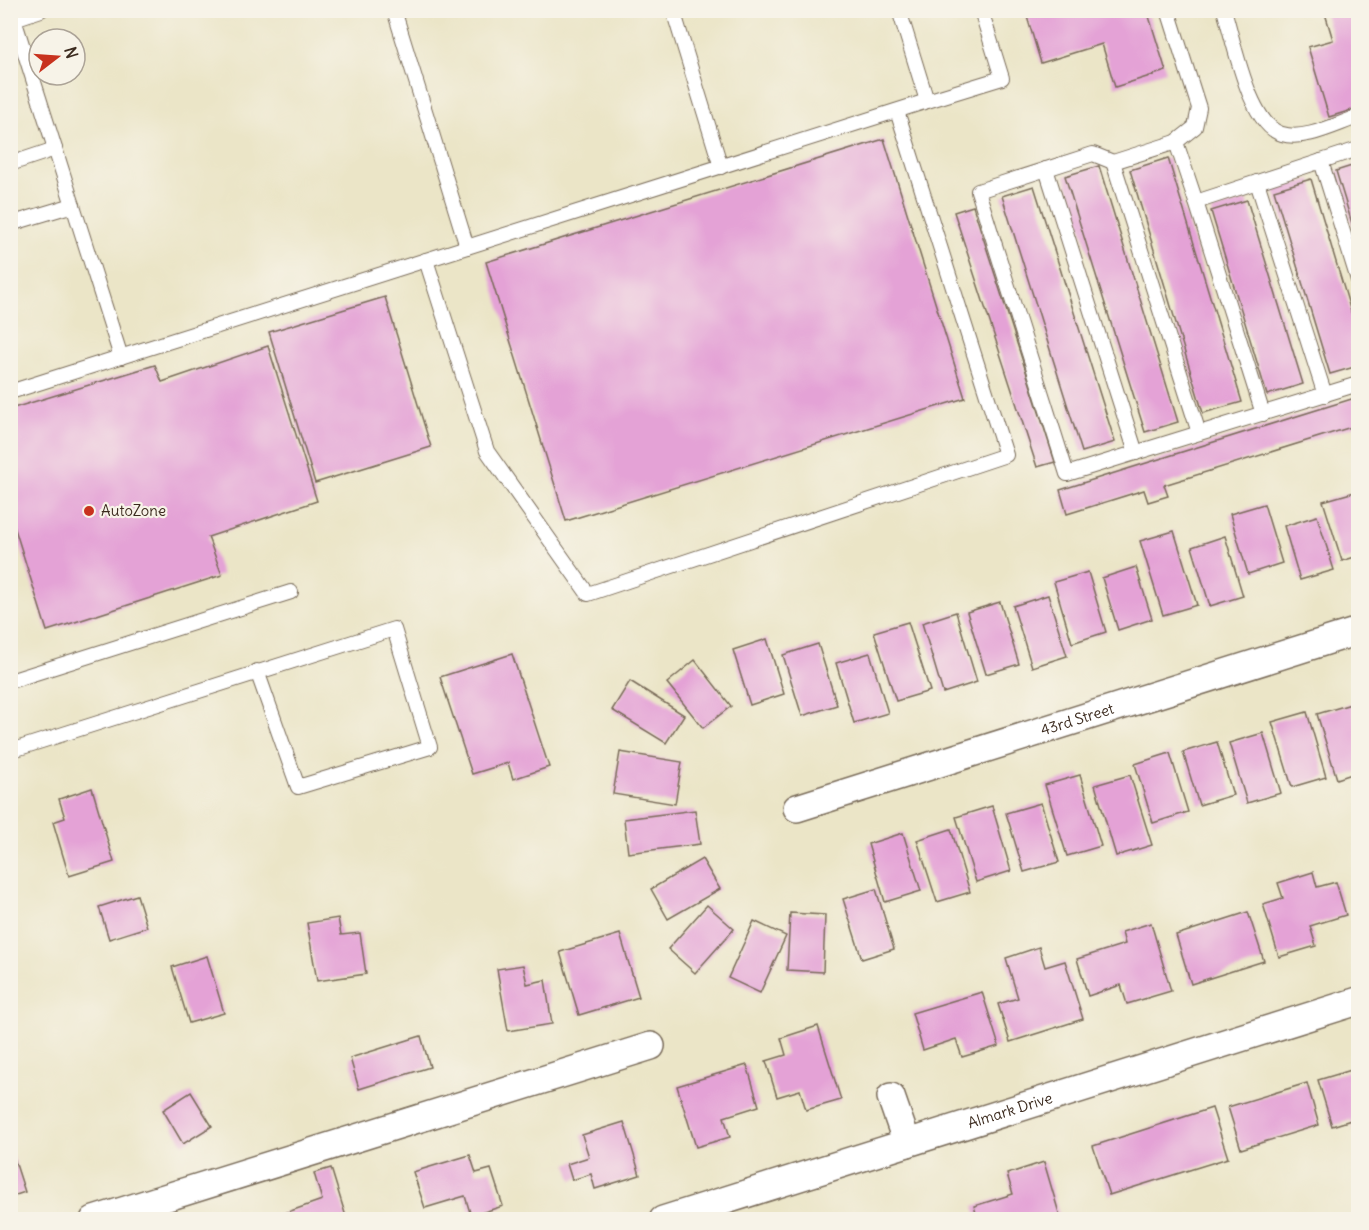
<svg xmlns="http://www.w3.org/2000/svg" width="1369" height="1230" viewBox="0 0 1369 1230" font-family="Delius,sans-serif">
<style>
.building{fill:#e4a2d6}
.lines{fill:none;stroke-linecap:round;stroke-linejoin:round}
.lane-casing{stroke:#796b59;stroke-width:16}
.street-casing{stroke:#796b59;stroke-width:30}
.lane{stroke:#fff;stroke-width:14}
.street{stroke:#fff;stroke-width:27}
.poi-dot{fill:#c8321e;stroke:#f7f3e8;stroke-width:2}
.labels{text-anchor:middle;stroke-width:4.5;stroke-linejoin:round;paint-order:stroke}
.poi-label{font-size:15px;fill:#3b2a1e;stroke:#f7f3e8;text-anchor:start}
.street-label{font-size:15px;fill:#3b2a1e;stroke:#f7f3e8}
</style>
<rect width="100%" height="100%" fill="#f7f3e8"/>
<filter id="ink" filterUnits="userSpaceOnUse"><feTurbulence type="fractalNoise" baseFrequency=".0167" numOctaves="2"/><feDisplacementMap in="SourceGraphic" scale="12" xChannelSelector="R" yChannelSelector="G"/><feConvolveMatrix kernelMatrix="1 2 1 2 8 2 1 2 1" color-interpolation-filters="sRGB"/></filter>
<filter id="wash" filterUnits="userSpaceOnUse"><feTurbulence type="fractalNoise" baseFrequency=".008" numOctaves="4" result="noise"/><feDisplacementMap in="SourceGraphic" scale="24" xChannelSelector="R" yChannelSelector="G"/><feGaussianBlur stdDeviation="1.35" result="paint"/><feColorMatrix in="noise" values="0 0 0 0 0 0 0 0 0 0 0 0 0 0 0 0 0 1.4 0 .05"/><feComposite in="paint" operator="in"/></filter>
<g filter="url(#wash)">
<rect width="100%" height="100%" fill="#ebe5c7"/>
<g id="blocks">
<g class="building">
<polygon points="1025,10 1147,10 1166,71 1115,87 1102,44 1041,63"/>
<polygon points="1324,10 1358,10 1358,108 1329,117 1308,47 1333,40"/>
<polygon points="884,139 965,398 566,521 486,262"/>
<polygon points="1168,158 1242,402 1203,413 1130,170"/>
<polygon points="1358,164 1358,243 1336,171"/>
<polygon points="1099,166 1178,422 1145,432 1065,176"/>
<polygon points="1311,179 1358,335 1358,366 1330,374 1274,190"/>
<polygon points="1034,186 1115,442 1082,452 1002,196"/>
<polygon points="1247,200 1303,384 1267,395 1211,211"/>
<polygon points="973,206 1055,462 1037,467 954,212"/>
<polygon points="385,297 431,447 315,483 269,332"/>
<polygon points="268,346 317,501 208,537 222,575 47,631 10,513 10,409 155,365 162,382"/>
<polygon points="1358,397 1358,425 1164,485 1168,496 1148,502 1144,490 1067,514 1060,490"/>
<polygon points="1358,491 1358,556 1342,561 1323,501"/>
<polygon points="1264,504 1282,563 1248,574 1230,514"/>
<polygon points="1317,516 1334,570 1300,580 1284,526"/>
<polygon points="1174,531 1197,605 1163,615 1140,541"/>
<polygon points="1225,536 1243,596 1210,606 1192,547"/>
<polygon points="1136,567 1152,619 1118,630 1102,578"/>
<polygon points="1088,572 1106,632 1072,643 1054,582"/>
<polygon points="1048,595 1067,656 1032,667 1013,606"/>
<polygon points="1000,602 1019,664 986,674 967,612"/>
<polygon points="956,612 977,682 943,693 922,623"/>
<polygon points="908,622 930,691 896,701 874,632"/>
<polygon points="767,639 784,694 750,705 733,650"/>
<polygon points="818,644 837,705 802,716 783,655"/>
<polygon points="870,653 888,713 854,723 836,663"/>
<polygon points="512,654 549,767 513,779 508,763 472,774 440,677"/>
<polygon points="695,660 731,706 703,728 667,683"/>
<polygon points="630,681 684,715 666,743 612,710"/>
<polygon points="1351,704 1358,727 1358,772 1337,779 1317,714"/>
<polygon points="1307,712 1326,777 1292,787 1272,722"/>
<polygon points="1263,733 1281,793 1247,803 1229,743"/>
<polygon points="1217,742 1233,795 1199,805 1183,752"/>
<polygon points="620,752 682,762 675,804 613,794"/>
<polygon points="1170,753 1188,812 1153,823 1135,764"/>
<polygon points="1080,775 1101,846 1067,856 1045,785"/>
<polygon points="1130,775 1152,845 1116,856 1095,785"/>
<polygon points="92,788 114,862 69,876 53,822 65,818 59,799"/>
<polygon points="1041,803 1059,862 1024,872 1006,813"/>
<polygon points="992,806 1011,871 976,882 956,817"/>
<polygon points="695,810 700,844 628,853 624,819"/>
<polygon points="951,829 970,892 937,902 917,840"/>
<polygon points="903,833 921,891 885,902 868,844"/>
<polygon points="702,859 720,889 668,919 651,889"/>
<polygon points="1313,872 1317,887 1336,882 1346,915 1310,926 1316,946 1279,957 1263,904 1283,898 1278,883"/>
<polygon points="876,889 894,949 862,959 843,899"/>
<polygon points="137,895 147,927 109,939 99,907"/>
<polygon points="707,905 734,929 695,973 668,949"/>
<polygon points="1248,912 1264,961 1191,984 1176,935"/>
<polygon points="790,913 825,915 823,972 787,970"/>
<polygon points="338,918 341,935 360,933 366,974 317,981 307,923"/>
<polygon points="754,921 786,936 760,993 728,978"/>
<polygon points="1151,923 1171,991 1127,1004 1121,985 1088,996 1077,959 1125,944 1122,932"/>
<polygon points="620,934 639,997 579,1015 560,952"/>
<polygon points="1039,947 1045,967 1065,961 1083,1019 1010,1042 998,1004 1018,998 1006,958"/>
<polygon points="207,956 224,1013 189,1023 172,967"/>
<polygon points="523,965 527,984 545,980 552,1024 508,1031 497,969"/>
<polygon points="982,992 999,1046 962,1057 956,1039 923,1050 912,1013"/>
<polygon points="818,1026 841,1100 806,1110 800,1090 777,1097 766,1061 786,1055 781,1038"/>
<polygon points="421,1036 430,1067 359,1089 350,1058"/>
<polygon points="747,1065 759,1106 724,1117 730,1137 696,1147 677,1086"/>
<polygon points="1358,1068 1358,1132 1355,1133 1351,1120 1332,1126 1318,1080"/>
<polygon points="1307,1083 1319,1125 1241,1149 1228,1107"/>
<polygon points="191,1092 212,1126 183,1144 163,1110"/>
<polygon points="1212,1108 1228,1158 1109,1195 1093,1146"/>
<polygon points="624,1122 640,1175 595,1189 591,1174 572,1180 567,1164 589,1157 582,1135"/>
<polygon points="470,1155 476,1173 491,1169 503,1206 471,1216 465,1196 425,1208 413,1172"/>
<polygon points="14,1158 25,1192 10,1197 10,1159"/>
<polygon points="1044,1162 1061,1220 978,1220 974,1206 1013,1194 1007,1174"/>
<polygon points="331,1168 347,1220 265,1220 322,1200 314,1173"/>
</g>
</g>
</g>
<g filter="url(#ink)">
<use href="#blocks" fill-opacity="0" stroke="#796b59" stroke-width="1.5"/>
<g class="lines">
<defs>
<g id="lane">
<polyline points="394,10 467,247"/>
<polyline points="673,10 721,167"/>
<polyline points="899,10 927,101 1002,78 981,10"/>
<polyline points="1168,10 1199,108 1195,127 1176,142 1113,162 1093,154 978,191 1067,474 1358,384"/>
<path d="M1224 10C1234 41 1249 125 1282 134 1305 141 1336 124 1358 117"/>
<polyline points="10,17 14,19 121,357"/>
<polyline points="14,19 41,10"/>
<polyline points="1176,142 1196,202 1358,149"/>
<polyline points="1321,161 1358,280"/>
<polyline points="1113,162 1199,433"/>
<polyline points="10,164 55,149"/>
<polyline points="1046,169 1136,453"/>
<polyline points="1257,182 1325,395"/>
<polyline points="1196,202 1263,414"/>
<polyline points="10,224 73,205"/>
<polyline points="426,260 487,451 588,594 1006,455 897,111"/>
<polyline points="10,392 927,101"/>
<polyline points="10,681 291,592"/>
<polyline points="10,751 394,629 430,747 298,787 257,671"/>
</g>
<g id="street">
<path id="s1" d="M797 808 1358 631"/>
<polyline points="891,1097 907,1143"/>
<polyline points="94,1220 651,1046"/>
<path id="s2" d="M663 1220 1358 1001"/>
</g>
</defs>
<use href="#lane" class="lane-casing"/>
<use href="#street" class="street-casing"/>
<use href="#lane" class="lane"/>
<use href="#street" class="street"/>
</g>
</g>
<circle class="poi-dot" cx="89" cy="511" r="6"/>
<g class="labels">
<g class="poi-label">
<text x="101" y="516">AutoZone</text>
</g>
<g class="street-label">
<text dy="5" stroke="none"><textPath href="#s1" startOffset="294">43rd Street</textPath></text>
<text dy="5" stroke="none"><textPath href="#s2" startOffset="364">Almark Drive</textPath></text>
</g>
</g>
<rect width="1369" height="1230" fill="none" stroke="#f7f3e8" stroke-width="36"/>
<g transform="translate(57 57) rotate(73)"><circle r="28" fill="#f7f3e8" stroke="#aca397" stroke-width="1.5"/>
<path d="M0-4.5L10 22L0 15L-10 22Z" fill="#c8321e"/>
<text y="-9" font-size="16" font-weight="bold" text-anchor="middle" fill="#3b2a1e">N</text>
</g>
</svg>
